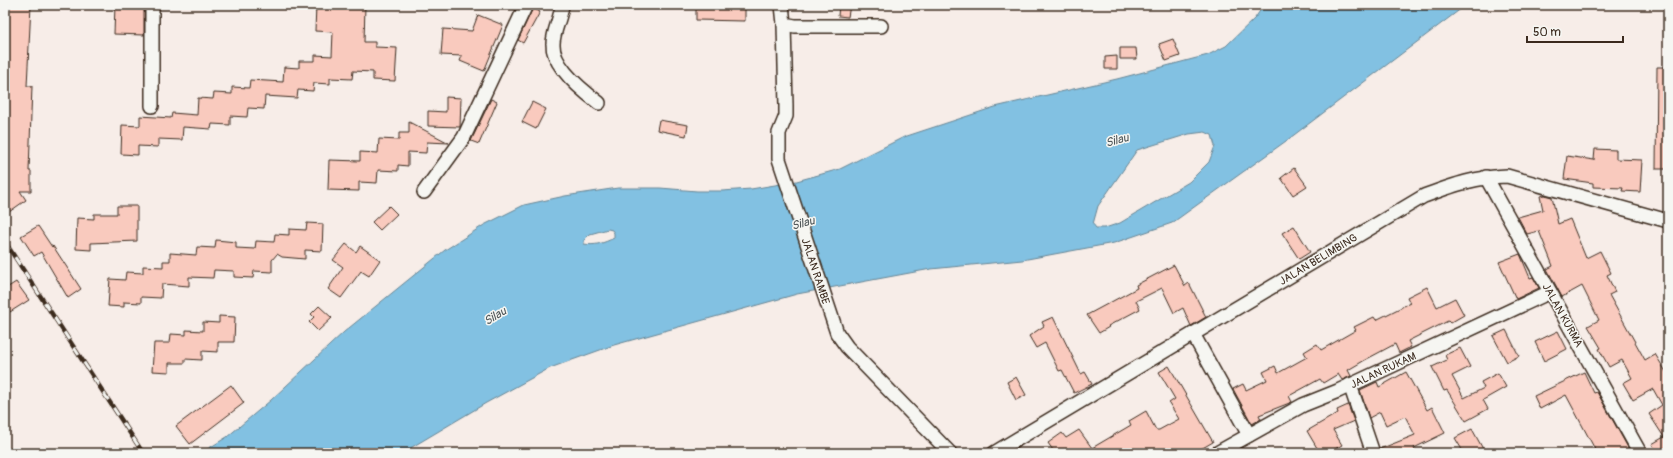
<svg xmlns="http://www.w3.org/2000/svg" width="1673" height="458" viewBox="0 0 1673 458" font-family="Pangolin,sans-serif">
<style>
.water{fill:#82c1e2;stroke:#668594;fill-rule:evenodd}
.building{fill:#f9cabe;stroke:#3b2a1e}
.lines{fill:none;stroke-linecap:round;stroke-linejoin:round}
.minor-casing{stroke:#3b2a1e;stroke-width:16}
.minor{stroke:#f6f6f2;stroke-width:13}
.rail-casing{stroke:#3b2a1e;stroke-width:4.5}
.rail{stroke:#f6f6f2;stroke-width:3;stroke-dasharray:9;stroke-linecap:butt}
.labels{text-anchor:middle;stroke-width:3;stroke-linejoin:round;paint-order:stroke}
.street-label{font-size:11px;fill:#3b2a1e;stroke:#f6f6f2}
.water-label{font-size:12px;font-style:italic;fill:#505759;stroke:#f6f6f2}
</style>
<rect width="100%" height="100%" fill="#f7ede8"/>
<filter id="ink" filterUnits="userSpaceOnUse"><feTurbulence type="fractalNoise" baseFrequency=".025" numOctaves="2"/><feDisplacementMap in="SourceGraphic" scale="8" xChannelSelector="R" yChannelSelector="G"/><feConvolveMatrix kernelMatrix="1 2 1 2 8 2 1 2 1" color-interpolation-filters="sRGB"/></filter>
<g filter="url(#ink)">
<path class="water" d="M1264 5H1466L1286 141 1172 223 1114 243 1022 260 931 269 797 294 614 345 550 368 486 403 402 453H201L227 437 271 400 344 332 445 250 484 225 524 205 565 196 618 188H660L697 191H722L751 189 793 182 840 169 904 137 995 107 1117 79 1208 55 1226 46 1255 18ZM1205 132 1212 135 1215 146 1209 162 1189 182 1120 223 1105 228H1096L1093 224 1098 206 1137 150 1189 134ZM608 229 612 230 614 233V238C604 243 595 246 584 244V240L590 234Z"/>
<g class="building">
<polygon points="5,5 31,5 27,86 32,86 29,171 31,171 31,191 20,191 26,200 9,212 5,206"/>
<polygon points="115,5 144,5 144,35 114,34"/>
<polygon points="316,5 365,5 364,42 375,42 375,47 397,48 395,81 373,80 373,72 353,71 352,79 330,78 330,84 314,83 313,91 298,90 297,98 265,96 264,109 248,108 247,117 230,116 230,125 212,124 211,129 183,127 182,140 158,139 158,147 138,146 138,155 121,154 122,125 140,126 140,116 171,118 172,113 197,115 198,98 213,99 214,93 232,94 232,87 249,88 250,80 283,82 284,67 299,68 299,61 315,61 315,55 332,56 333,32 315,31"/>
<polygon points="839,5 850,5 848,17 838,16"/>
<polygon points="696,6 745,6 745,21 696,20"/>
<polygon points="533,8 540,12 523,43 518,40"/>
<polygon points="478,15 503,25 484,71 460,61 462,56 441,55 443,29 472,31"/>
<polygon points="1173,39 1180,56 1166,61 1159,44"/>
<polygon points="1120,48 1136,48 1137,59 1120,59"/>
<polygon points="1117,56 1117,69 1105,69 1105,57"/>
<polygon points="1657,67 1668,67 1668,169 1656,169"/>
<polygon points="446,97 461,98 460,127 428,126 428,111 446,112"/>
<polygon points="491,99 497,102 479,144 471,141"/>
<polygon points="532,102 546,109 536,129 522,122"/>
<polygon points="659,120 688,125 686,136 657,130"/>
<polygon points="409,122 449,143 427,142 426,153 408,152 408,166 398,165 398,171 378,170 377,183 359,182 359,191 328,190 329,160 360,161 360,152 378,153 379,139 399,140 399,133 409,133"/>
<polygon points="1595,149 1616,150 1616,159 1642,160 1640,192 1622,191 1623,188 1593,187 1593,183 1564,179 1567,156 1594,160"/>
<polygon points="1294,168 1307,186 1293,195 1281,178"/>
<polygon points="1544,195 1552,197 1558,224 1570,219 1586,258 1600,251 1611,273 1607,275 1615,292 1609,295 1645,360 1655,354 1668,375 1668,453 1657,453 1652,444 1664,437 1649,414 1662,405 1653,389 1633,400 1623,383 1632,378 1622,360 1609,367 1599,349 1601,348 1588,326 1599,320 1582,286 1562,297 1547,269 1553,266 1539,231 1527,234 1518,217 1543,210 1540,196"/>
<polygon points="117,206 137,206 137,241 91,243 91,250 76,249 77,218 94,219 94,214 117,214"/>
<polygon points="389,206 397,214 380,230 372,222"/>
<polygon points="307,223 323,224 322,251 305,250 305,259 282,257 277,254 272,260 272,272 254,271 253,278 234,277 234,271 214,270 213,278 189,277 189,286 162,284 161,298 141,297 141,303 124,302 124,307 108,306 110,279 125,280 126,272 143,273 143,266 163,267 163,261 170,261 170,253 196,255 197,247 215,248 216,240 236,242 236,248 255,249 256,241 274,242 275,234 289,235 289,229 306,230"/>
<polygon points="38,226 52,247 53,246 81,289 68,298 41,252 34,256 21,236"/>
<polygon points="1294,226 1310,252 1299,259 1282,233"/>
<polygon points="346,244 356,252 360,246 380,260 369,276 361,271 341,298 328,289 343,267 333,260"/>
<polygon points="1520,254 1530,278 1533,277 1539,288 1516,299 1499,262"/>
<polygon points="1174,265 1185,286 1189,283 1206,317 1191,326 1183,308 1174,313 1162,288 1136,301 1140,309 1108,326 1109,327 1099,333 1087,315 1137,288 1136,285"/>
<polygon points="16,282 29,300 10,312 5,305 5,289"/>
<polygon points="1427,287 1437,307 1455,298 1464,315 1450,323 1448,321 1408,341 1411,347 1399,353 1395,344 1365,360 1348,370 1351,376 1342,380 1338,374 1323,383 1320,379 1289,396 1292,402 1259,415 1261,419 1252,424 1233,389 1243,384 1246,390 1267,380 1263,372 1275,366 1278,373 1307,357 1304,352 1317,344 1321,350 1356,330 1354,327 1374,317 1376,320 1410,303 1407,297"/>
<polygon points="319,306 332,318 318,331 309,322 314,317 311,314"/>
<polygon points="219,316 235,317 234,342 218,342 218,352 202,351 202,360 185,359 185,363 169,363 169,372 152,371 154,343 170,343 171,334 186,335 186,330 203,331 203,322 219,323"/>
<polygon points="1053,317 1081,374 1085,372 1092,384 1074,393 1062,370 1059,371 1045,343 1036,348 1029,336 1044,326 1042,322"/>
<polygon points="1506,330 1519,356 1507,362 1493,336"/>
<polygon points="1558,331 1567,349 1544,361 1535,342"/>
<polygon points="1460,348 1470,367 1452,376 1464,398 1484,388 1481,382 1498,373 1506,387 1483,400 1488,409 1466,421 1447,390 1444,391 1432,367 1447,360 1445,355"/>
<polygon points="1169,366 1213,442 1194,453 1055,453 1048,443 1062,433 1066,438 1079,430 1092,448 1131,425 1129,421 1146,411 1156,430 1159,430 1179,419 1169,403 1175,399 1159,372"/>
<polygon points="1406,372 1427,410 1432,407 1445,433 1414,448 1416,453 1381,453 1380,449 1415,435 1405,416 1386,425 1380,412 1369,418 1360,390 1377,382 1379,387"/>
<polygon points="1584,372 1594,393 1597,392 1631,453 1597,453 1566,395 1540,409 1534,396"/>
<polygon points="1016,377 1026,395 1016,400 1007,382"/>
<polygon points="231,385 244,403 190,444 176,426"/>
<polygon points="1348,405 1354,421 1333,430 1342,445 1328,453 1320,453 1307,431 1338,413 1337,410"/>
<polygon points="1472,429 1483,449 1475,453 1464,453 1455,438"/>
</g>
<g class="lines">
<defs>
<g id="minor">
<path d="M562 5C561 18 553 31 553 44 552 66 583 91 599 103"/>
<polyline points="782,5 784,24 795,26 881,26"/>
<polyline points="784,24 786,106 786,116 779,133 779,159 837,333 847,347 950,453"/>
<polyline points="152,106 152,5"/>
<polyline points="1486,177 1640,453"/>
<polyline points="424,192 464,137 526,5"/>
<polyline points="1193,334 1249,435"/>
<polyline points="1350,385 1373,453"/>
<path d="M994 453 1424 196C1454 185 1475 177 1507 176L1668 221"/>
<polyline points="1217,453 1303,405 1338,391 1550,292"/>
</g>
</defs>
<use href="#minor" class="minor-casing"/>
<use href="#minor" class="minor"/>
<defs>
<polyline id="rail" points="5,242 143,453"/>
</defs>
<use href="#rail" class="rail-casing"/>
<use href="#rail" class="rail"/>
</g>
</g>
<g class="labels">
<g class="street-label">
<text transform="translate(1318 259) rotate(-31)" y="4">JALAN BELIMBING</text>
<text transform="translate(816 271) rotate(72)" y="4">JALAN RAMBE</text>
<text transform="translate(1563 315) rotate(61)" y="4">JALAN KURMA</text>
<text transform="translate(1383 370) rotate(-25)" y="4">JALAN RUKAM</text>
</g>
<g class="water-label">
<text transform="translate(1117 140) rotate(-15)" y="4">Silau</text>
<text transform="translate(803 223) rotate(-15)" y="4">Silau</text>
<text transform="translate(495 316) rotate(-31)" y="4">Silau</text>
</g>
</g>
<rect width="1673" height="458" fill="none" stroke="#f6f6f2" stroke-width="20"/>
<rect x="10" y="10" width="1653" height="438" fill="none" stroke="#3b2a1e" stroke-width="1.5" filter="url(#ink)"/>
<path d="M1527 36v6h96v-6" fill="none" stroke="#3b2a1e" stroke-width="2"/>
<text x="1533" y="36" font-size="12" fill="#3b2a1e" stroke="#f6f6f2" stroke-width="3" paint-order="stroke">50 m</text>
</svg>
